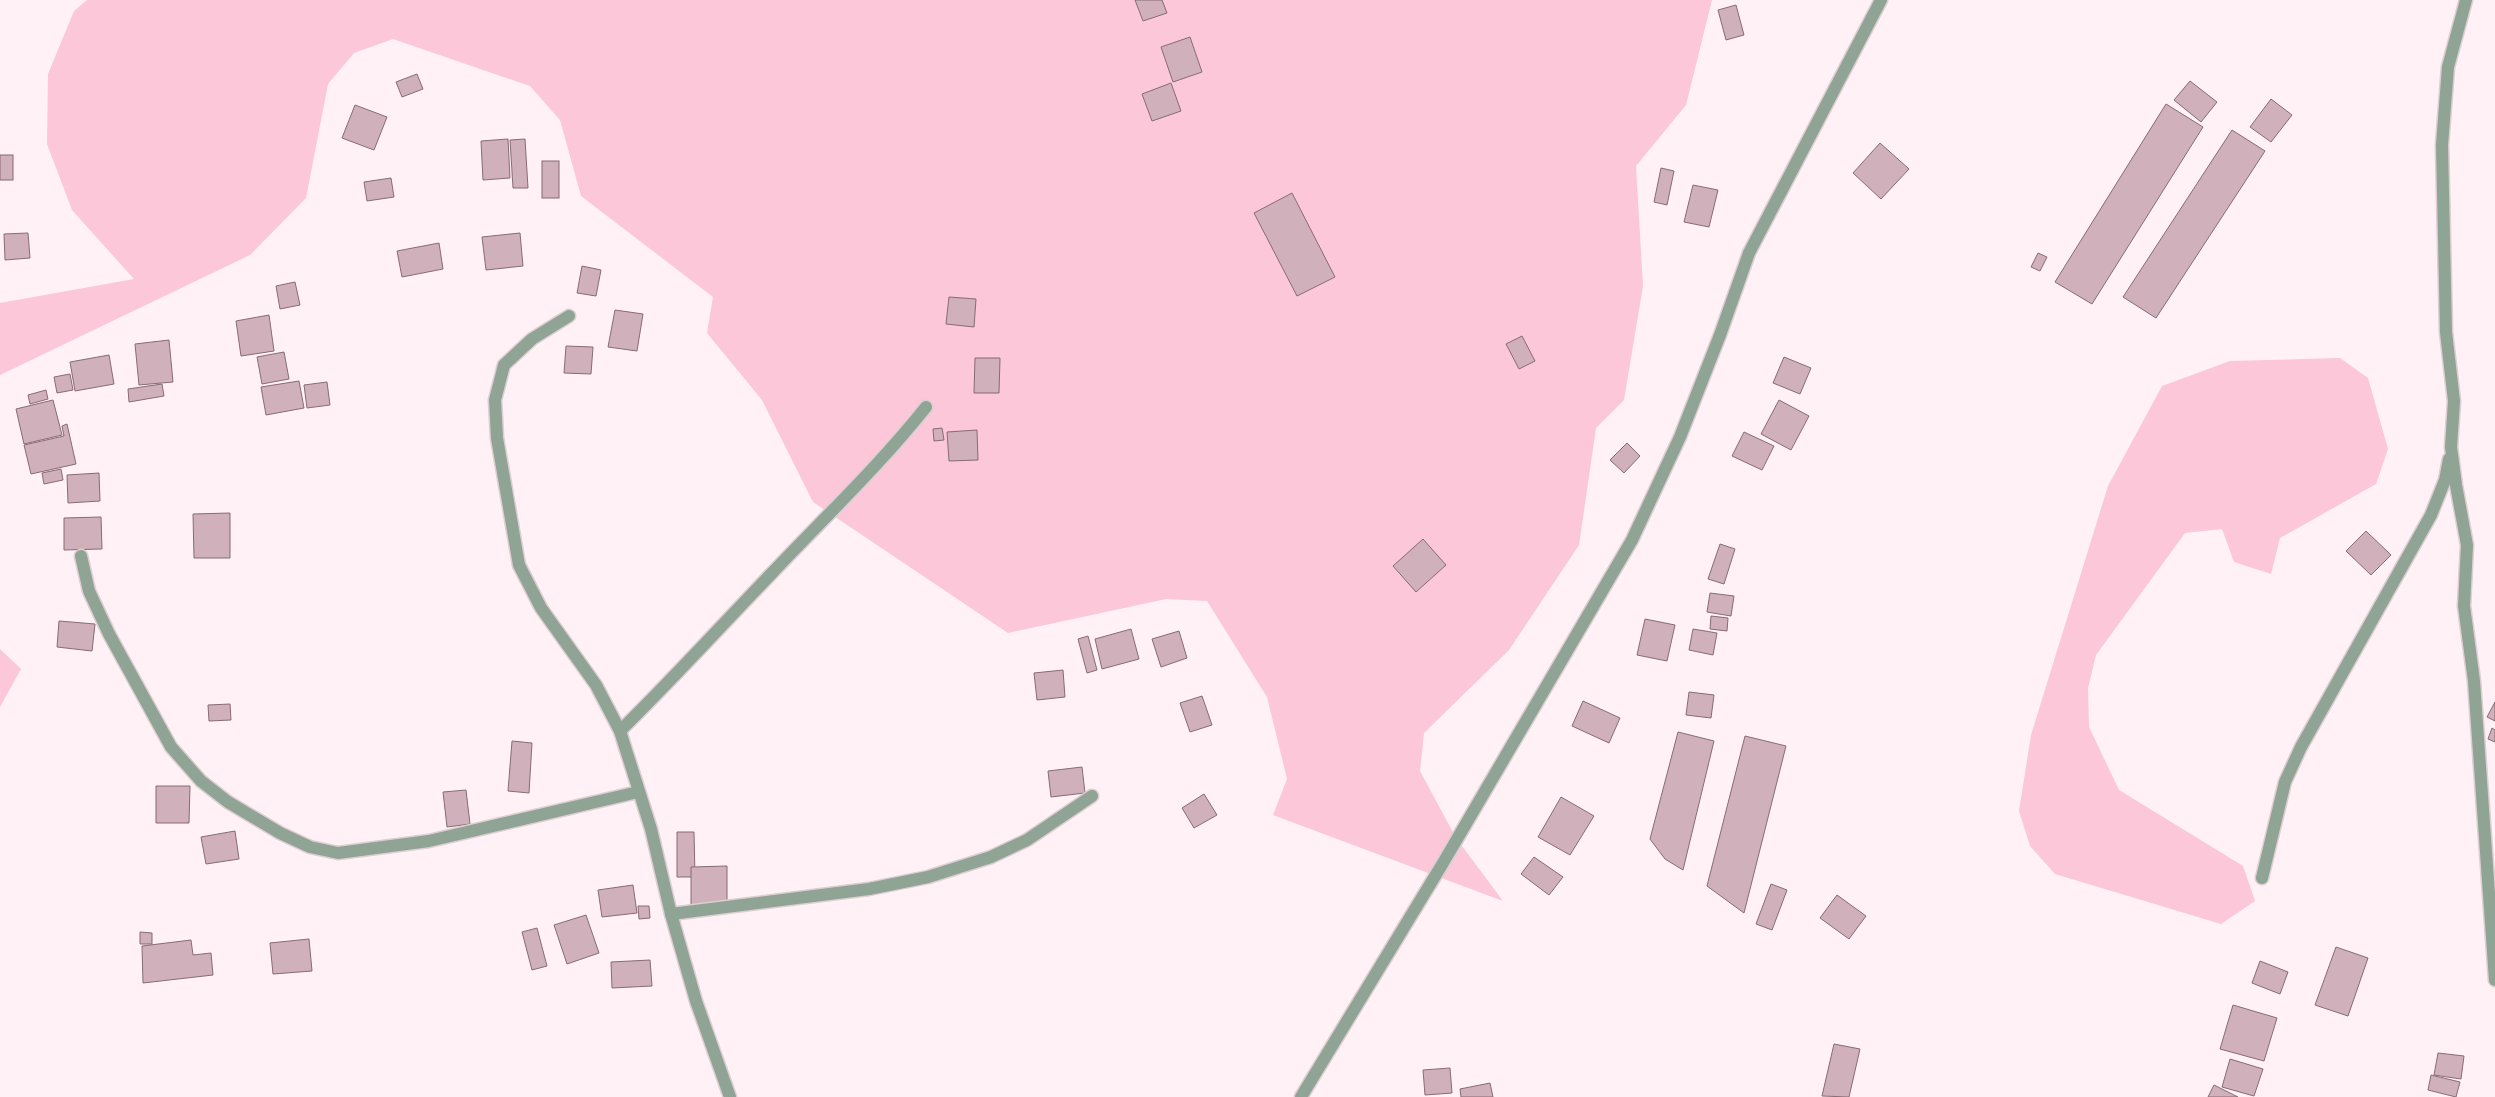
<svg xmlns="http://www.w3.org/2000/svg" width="2495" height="1097" viewBox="0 0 2495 1097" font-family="Bitter,serif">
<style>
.green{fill:#fcc7d8}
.building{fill:#d0b0ba;stroke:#886b74}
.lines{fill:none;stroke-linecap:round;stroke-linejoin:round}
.minor-casing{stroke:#dcced2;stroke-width:15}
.tertiary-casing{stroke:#dcced2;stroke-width:15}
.minor{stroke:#8fa494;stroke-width:12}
.tertiary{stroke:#8fa494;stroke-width:12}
</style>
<rect width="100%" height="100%" fill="#fff1f5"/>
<g class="green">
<polygon points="87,0 1712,0 1686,105 1636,166 1643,286 1624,400 1596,428 1579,545 1509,650 1424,733 1420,771 1456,838 1503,901 1273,815 1287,779 1267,697 1207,601 1166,599 1008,633 813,502 762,400 707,333 713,297 581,196 560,120 530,86 393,39 354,53 328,84 306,198 250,255 0,375 0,303 134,279 72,210 47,144 48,74 74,11"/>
<polygon points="2340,358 2368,378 2388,449 2376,484 2280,538 2271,574 2234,562 2222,529 2185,533 2096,655 2088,688 2089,727 2119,790 2243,866 2255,901 2221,924 2055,874 2030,846 2019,811 2031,735 2108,486 2162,386 2230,361"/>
<polygon points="0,649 21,669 0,707"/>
</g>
<g class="building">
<polygon points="1135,0 1162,0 1167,13 1143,21"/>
<polygon points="1736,5 1744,35 1726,40 1718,10"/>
<polygon points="1190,37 1202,72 1173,82 1161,47"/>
<polygon points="417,74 423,89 402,97 396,82"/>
<polygon points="2190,81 2217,102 2201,122 2174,100"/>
<polygon points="1171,83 1181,111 1152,121 1142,94"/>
<polygon points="2271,99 2292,115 2271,142 2250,127"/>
<polygon points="2166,104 2203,127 2092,304 2055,282"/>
<polygon points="355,105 387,117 374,150 342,138"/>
<polygon points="2232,130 2265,151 2156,318 2123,297"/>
<polygon points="508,139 510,178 483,180 481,141"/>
<polygon points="525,139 528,188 513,188 510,140"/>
<polygon points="1880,143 1909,169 1881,199 1853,173"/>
<rect x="0" y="155" width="13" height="25"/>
<rect x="542" y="161" width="17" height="37"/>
<polygon points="1661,168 1674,171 1667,205 1654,202"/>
<polygon points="391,178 394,197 367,201 364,182"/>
<polygon points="1693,185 1718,190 1709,227 1684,222"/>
<polygon points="1292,193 1335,277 1297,296 1254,213"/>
<polygon points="28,233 30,258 5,260 4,234"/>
<polygon points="520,233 523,266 486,270 482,237"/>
<polygon points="439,243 443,269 402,277 397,251"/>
<polygon points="2038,253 2047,257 2040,271 2031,267"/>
<polygon points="582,266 601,270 596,296 577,293"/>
<polygon points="295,282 300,305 280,309 276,286"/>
<polygon points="949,297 976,299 974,327 946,324"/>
<polygon points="615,310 643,314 637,351 608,347"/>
<polygon points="269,315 274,351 241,356 236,321"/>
<polygon points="1522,336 1535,361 1519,369 1506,344"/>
<polygon points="169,340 173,382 139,385 135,344"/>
<polygon points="566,346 593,347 591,374 564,373"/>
<polygon points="284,352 289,379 262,384 257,357"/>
<polygon points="109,355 114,384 75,391 70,362"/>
<polygon points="1784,357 1811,368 1800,394 1773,383"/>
<polygon points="975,358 1000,358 999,393 974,393"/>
<polygon points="70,374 73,390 57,393 54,377"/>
<polygon points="299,381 304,408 266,415 261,387"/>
<polygon points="327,382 330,405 307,408 304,385"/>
<polygon points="162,384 164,396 129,402 128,389"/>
<polygon points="46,390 48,399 30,404 28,395"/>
<polygon points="53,400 62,435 24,444 16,409"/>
<polygon points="1779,400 1809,416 1791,450 1761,434"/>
<polygon points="67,424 76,464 31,474 24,445 64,436 62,426"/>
<polygon points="942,428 944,440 934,441 933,429"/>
<polygon points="977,430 978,460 949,461 947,432"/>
<polygon points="1744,432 1774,446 1762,470 1732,456"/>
<polygon points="1627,443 1640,456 1624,473 1610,460"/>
<polygon points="61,469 63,480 44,484 42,473"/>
<polygon points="99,473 100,501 68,503 67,475"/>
<polygon points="230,513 230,558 194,558 193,514"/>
<polygon points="101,517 102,549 64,550 64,518"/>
<polygon points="2366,531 2391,555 2371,575 2346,551"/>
<polygon points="1423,539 1446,565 1416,592 1393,566"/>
<polygon points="1720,544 1735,549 1724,584 1708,579"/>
<polygon points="1710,593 1734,596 1731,616 1707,612"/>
<polygon points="1711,616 1728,618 1727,631 1710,629"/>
<polygon points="1645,619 1675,625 1667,661 1637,655"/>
<polygon points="59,621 95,624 92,651 57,647"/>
<polygon points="1131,629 1139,659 1102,669 1095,639"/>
<polygon points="1693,629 1717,633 1713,655 1689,650"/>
<polygon points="1179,631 1187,658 1161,667 1152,639"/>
<polygon points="1088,636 1097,670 1087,673 1078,639"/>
<polygon points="1063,670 1065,697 1037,700 1034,673"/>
<polygon points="1689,692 1714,695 1711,718 1686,715"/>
<polygon points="1202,696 1212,725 1190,732 1180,703"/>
<polygon points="1583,701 1620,718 1609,743 1572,726"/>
<polygon points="2495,702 2495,721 2487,717"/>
<polygon points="230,704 231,720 209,721 208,705"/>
<polygon points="2492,728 2495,730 2495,742 2488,739"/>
<polygon points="1678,732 1714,741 1683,870 1665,859 1650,839"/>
<polygon points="1745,736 1786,746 1744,913 1707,886"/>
<polygon points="512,741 532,743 529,793 508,791"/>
<polygon points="1082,767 1085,793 1051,797 1048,771"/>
<polygon points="156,786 190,786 189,823 156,823"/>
<polygon points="466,790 470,824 447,827 443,792"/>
<polygon points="1204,794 1217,815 1194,828 1182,808"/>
<polygon points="1561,797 1594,816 1570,855 1538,837"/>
<polygon points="235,831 239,859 206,864 201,837"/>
<polygon points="677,832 694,832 695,877 677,877"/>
<polygon points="1534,857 1563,877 1549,895 1521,874"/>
<polygon points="727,866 727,905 691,906 691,867"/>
<polygon points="1771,884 1787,890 1772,930 1756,924"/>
<polygon points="633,885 637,913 602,917 598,890"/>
<polygon points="1837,895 1866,916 1849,939 1820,918"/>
<polygon points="638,906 649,906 650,918 639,919"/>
<polygon points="586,915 599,953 567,964 554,925"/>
<polygon points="537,928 547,966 532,970 522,932"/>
<polygon points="140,932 152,933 152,944 140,944"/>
<polygon points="309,939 312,971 273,974 270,943"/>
<polygon points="191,940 193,955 211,953 213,975 143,983 142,946"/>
<polygon points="2336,947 2368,958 2348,1016 2315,1005"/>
<polygon points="650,960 652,986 612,988 611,962"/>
<polygon points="2260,961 2288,972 2280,994 2252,983"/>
<polygon points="2233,1005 2277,1018 2264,1061 2220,1049"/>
<polygon points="1834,1044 1860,1049 1849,1097 1822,1096"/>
<polygon points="2438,1053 2464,1056 2461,1079 2434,1075"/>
<polygon points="2230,1059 2263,1069 2254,1096 2222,1087"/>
<polygon points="1450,1068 1452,1093 1425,1095 1423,1070"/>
<polygon points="2431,1075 2460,1082 2456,1097 2428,1090"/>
<polygon points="1490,1083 1493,1097 1461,1097 1460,1089"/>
<polygon points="2214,1085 2238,1097 2208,1097"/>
</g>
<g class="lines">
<defs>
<g id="minor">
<polyline points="2466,0 2448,67 2442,145 2446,332 2454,401 2451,447 2456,485 2467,545 2464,606 2474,681 2495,980"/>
<polyline points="569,316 532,339 504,365 495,400 497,438 519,565 541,608 596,685 620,731 651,829 671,914 696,1001 730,1097"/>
<polyline points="81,556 89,591 109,634 171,747 201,781 228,802 280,833 310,847 338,853 429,841 638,792"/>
<path d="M620 731C673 679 722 625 773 572 825 517 879 466 926 407"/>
<polyline points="2262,878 2285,782 2301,747 2431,515 2445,480 2449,459"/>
<polyline points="671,914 869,889 928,877 991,857 1027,840 1092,796"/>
</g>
<polyline id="tertiary" points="1301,1097 1443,863 1632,540 1680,437 1720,335 1749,253 1881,0"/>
</defs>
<use href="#minor" class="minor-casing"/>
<use href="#tertiary" class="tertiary-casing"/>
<use href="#minor" class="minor"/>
<use href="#tertiary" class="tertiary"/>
</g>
</svg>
